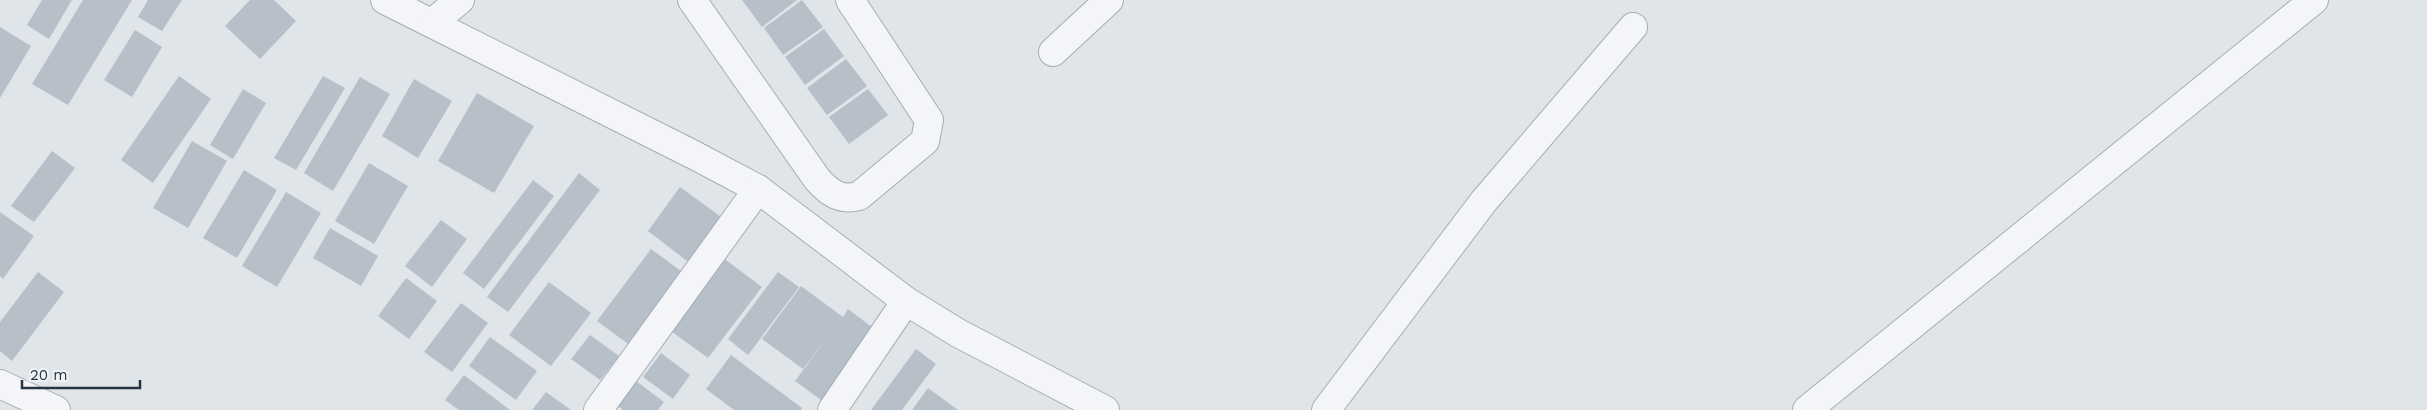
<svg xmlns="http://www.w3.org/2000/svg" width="2427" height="410" viewBox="0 0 2427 410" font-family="'Work Sans',sans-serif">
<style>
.building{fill:#b7bfc8}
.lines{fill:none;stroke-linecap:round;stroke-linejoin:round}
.minor-casing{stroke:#a5adb5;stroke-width:30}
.minor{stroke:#f3f5f8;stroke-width:28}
</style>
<rect width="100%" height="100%" fill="#e0e5ea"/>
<g class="building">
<polygon points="42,0 72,0 49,39 27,25"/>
<polygon points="83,0 132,0 68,105 32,84"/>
<polygon points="148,0 182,0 162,31 138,17"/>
<polygon points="250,0 274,0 296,21 260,59 225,26"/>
<polygon points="742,0 797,0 762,27"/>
<polygon points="802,0 823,27 783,55 764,28"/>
<polygon points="0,27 31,46 0,98"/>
<polygon points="824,29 844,56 805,85 785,57"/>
<polygon points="135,30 162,47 132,97 104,80"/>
<polygon points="846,59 867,86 827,115 807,88"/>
<polygon points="179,76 211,99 153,183 121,160"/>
<polygon points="323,76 345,88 296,170 274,158"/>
<polygon points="360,77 390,94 333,191 304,173"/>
<polygon points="414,79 452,101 418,158 382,136"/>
<polygon points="243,89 266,103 233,159 210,145"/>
<polygon points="868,89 888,115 849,144 829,117"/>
<polygon points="477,93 534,126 494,193 438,161"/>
<polygon points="192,141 227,161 188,228 153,208"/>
<polygon points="52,151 75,168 34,222 11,206"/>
<polygon points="369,163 408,186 374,244 335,221"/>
<polygon points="244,170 277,190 237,258 203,238"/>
<polygon points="579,173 600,190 508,312 487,297"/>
<polygon points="533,180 554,196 484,289 463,273"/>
<polygon points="680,187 724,219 691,264 648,231"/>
<polygon points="286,192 321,213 277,287 242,266"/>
<polygon points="0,212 34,236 3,279 0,276"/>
<polygon points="441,220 467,239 432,287 405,266"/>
<polygon points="330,228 378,256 361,286 313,258"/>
<polygon points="651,249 689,277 635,349 597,321"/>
<polygon points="722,257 762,287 708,358 668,329"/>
<polygon points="38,272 64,292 12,361 0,351 0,322"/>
<polygon points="778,272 799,287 748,355 728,339"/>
<polygon points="406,278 437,301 409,339 378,316"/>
<polygon points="549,282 591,313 551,366 509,335"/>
<polygon points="801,286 843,317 848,309 881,334 828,405 795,381 833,330 803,369 762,339"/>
<polygon points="461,303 488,323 452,372 424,352"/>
<polygon points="590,335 619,356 600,380 571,359"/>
<polygon points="490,337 537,371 516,400 469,366"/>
<polygon points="916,349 936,364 902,410 871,410"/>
<polygon points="661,353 690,375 673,399 643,377"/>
<polygon points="731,355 802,408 801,410 734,410 706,389"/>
<polygon points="464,375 510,410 459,410 445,400"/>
<polygon points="632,378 664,402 658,410 623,410 614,403"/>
<polygon points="928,388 958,410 912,410"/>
<polygon points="546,392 571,410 532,410"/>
</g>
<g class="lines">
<defs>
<g id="minor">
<polyline points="385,0 694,155 758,189 906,301 958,333 1105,410"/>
<path d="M692 0 817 179C829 193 841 201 859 196L925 141 929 120 850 0"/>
<polyline points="432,23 460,0"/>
<polyline points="1053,52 1109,0"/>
<polyline points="0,384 56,410"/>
<polyline points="598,410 758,189"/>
<polyline points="832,410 906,301"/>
<polyline points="1326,410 1484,201 1633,27"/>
<polyline points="1807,410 2314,0"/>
</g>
</defs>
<use href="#minor" class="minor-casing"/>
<use href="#minor" class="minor"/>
</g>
<path d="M22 380v8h118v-8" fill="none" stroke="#273543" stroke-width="2.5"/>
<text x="30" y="380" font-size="15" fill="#273543" stroke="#f0f4f7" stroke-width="4" paint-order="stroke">20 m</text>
</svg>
